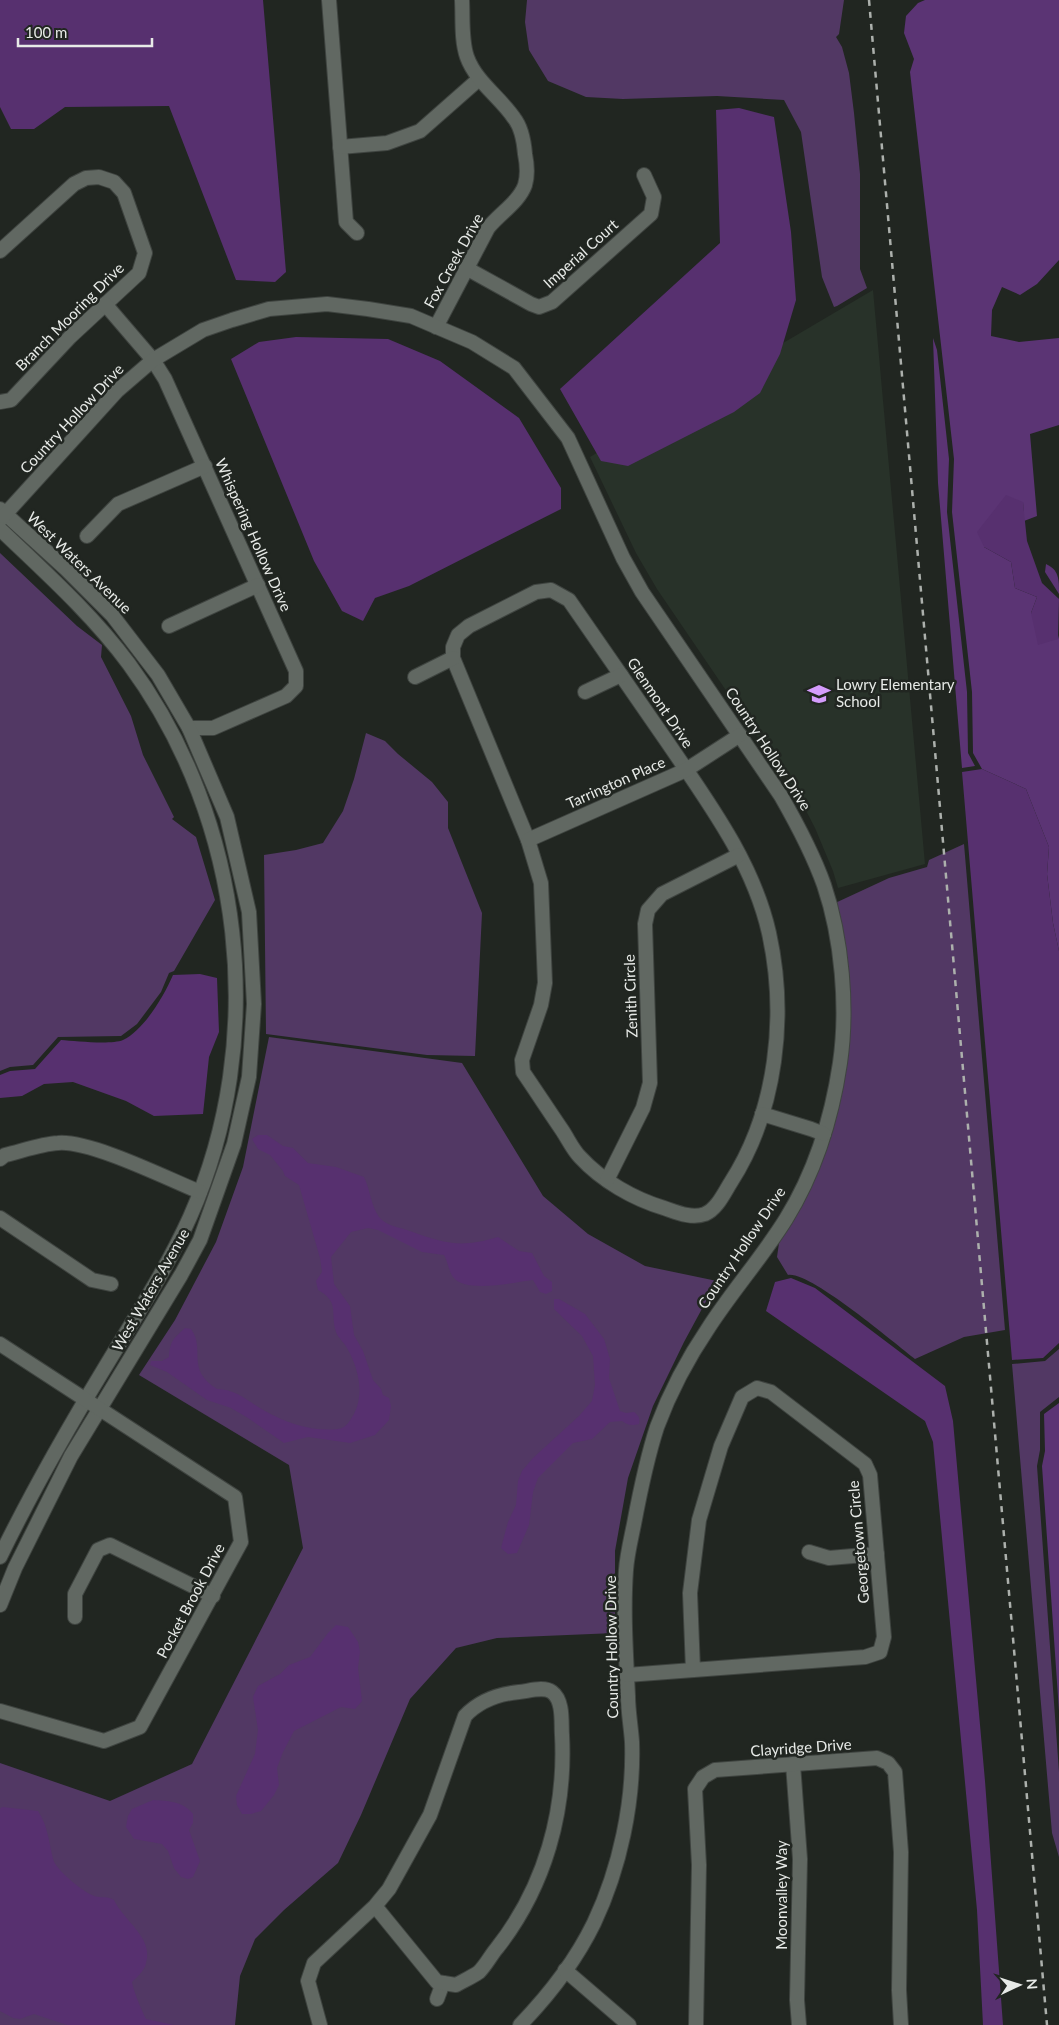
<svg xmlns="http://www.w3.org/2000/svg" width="1059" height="2025" viewBox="0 0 1059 2025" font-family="Lato,sans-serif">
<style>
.built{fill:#283229}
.green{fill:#523864}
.forest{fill:#5b3474}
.water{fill:#57306f}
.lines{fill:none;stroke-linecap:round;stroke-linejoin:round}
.minor-casing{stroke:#3f4440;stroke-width:16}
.minor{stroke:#616862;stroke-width:14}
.rail{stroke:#acb0ac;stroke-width:2.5;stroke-dasharray:6 6;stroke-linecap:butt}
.labels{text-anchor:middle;stroke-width:5;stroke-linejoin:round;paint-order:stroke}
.street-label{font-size:15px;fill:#e7eae7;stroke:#212621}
.poi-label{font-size:15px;fill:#e7eae7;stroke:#212621;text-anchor:start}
</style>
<rect width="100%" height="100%" fill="#212621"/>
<polygon class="built" points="873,290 925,864 838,888 833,871 815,828 800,799 657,589 636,553 590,457"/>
<g class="green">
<polygon points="527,0 844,0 839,34 836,37 842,47 849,73 854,113 860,174 860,269 867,288 837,306 834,307 822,277 801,132 784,100 717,96 623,99 586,97 548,81 529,50 525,22"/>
<polygon points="0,553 77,626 102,645 101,657 131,716 143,755 174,817 172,819 196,837 215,900 174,971 169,973 161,992 137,1024 121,1036 58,1037 33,1065 10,1067 0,1071"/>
<polygon points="366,733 385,741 398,754 432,782 448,802 448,828 482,913 475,1056 427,1055 266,1034 264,855 296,850 323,843 343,811 354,779"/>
<path d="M964 844 1005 1330 964 1337 915 1359C894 1343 810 1271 788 1275L777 1257 780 1236 845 1060 833 904 889 878 927 867 929 860Z"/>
<polygon points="269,1037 462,1063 543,1196 588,1234 645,1266 717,1281 684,1342 653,1406 628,1478 615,1551 615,1633 497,1638 456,1648 410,1699 361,1815 338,1863 284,1910 255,1939 240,1976 235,2025 0,2025 0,1763 110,1801 192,1764 303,1548 289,1465 139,1375 175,1320 216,1242 243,1167"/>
<polygon points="1059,1349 1059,1397 1040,1412 1040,1450 1037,1466 1059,1772 1059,1857 1052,1833 1012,1364 1045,1361"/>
</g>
<g class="forest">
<polygon points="925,0 1059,0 1059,260 1037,284 1020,295 1002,287 992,310 991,336 1019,342 1059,338 1059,425 1030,434 1037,516 1024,521 1023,502 984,547 1011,562 1015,588 1037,597 1031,613 1058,639 1059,635 1059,951 1053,923 1047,874 1049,847 1026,789 982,769 973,753 972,692 952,512 954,459 910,72 914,59 904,33 906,16 918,3"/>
<polygon points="933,338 937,350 949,459 947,512 967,692 968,753 975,766 962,768 938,483"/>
<path d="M1046 564C1059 570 1059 579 1059 594L1045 572Z"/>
<polygon points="1059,1403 1059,1711 1042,1466 1045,1451 1044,1414"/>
</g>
<g class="water">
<polygon points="0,0 263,0 286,272 275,282 236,280 169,106 65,107 34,129 11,129 0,107"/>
<polygon points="739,108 774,117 791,232 796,300 780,354 760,393 734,412 628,466 601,461 560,389 720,243 716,110"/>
<polygon points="296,337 388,339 440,361 519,418 561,488 561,509 409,586 375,598 363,621 342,611 314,561 231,359 259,342"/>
<polygon points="1006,495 1023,502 1027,541 1042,583 1059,599 1058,639 1038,645 1031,613 1037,597 1015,588 1011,562 984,547 977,532"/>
<polygon points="982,769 1026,789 1049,847 1047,874 1053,923 1059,951 1059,1343 1043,1358 1012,1360 962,772"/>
<path d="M200 974 217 978 219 1032 209 1057 203 1114 154 1116 126 1101 73 1082 44 1084 22 1096 0 1098V1075L10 1071 35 1069 61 1040C75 1041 111 1045 123 1040 144 1030 164 996 173 975Z"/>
<path d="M258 1135H267L283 1146 293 1148 308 1163 336 1167 364 1177C370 1189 371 1206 379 1217 387 1227 400 1227 410 1231 445 1244 462 1248 498 1237L519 1251 532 1253 544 1276 552 1282V1291L546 1294 540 1292 533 1280C515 1282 465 1294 453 1277 449 1272 448 1262 444 1255L422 1252 378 1230 368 1228 351 1232 331 1257 334 1284 350 1306 354 1335 363 1351 373 1380 381 1389 383 1395 389 1398 391 1406 389 1420 375 1435 350 1443 308 1437 284 1443 248 1418 231 1408 207 1400 167 1372 150 1365 151 1361H162L169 1357C170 1341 173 1339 185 1328L191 1329C206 1350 185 1369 217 1389 237 1389 248 1402 265 1411 286 1423 313 1432 338 1429 347 1428 350 1420 354 1414 365 1393 358 1367 347 1348 344 1342 338 1338 336 1332 330 1313 340 1302 318 1290L316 1281 322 1272 320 1258 299 1185 285 1176 283 1171 270 1155 258 1149 252 1139Z"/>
<polygon points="791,1278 815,1288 945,1386 953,1421 985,1781 1003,2025 983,2025 977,1910 933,1442 925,1421 766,1311 775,1282"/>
<path d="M554 1299H559L585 1314 604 1339 610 1359 609 1378 620 1411 626 1413 634 1412C639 1416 640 1418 639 1424 631 1426 628 1425 622 1421L610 1422 592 1439 573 1443 538 1478 533 1492 529 1525 517 1553 508 1554 501 1548 508 1522 516 1505 518 1481 522 1471 533 1458 579 1416 592 1401 595 1385 593 1356 582 1336 554 1309Z"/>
<polygon points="336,1625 348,1627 358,1642 360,1652 358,1668 362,1701 355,1709 341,1707 294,1731 283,1752 277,1768 279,1785 274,1795 261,1811 251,1814 242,1814 237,1805 236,1796 255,1754 258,1730 253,1697 258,1686 280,1674 289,1665 310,1657 328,1633"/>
<path d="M153 1800C168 1801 183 1801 193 1814V1823L189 1830 200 1861 193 1877 188 1879 181 1877 174 1868 168 1851 162 1844 134 1839 126 1827 128 1816 132 1809Z"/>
<path d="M2 1807 38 1811C48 1826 49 1843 53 1859 55 1869 82 1891 92 1895 99 1899 106 1895 114 1900 123 1920 154 1938 146 1963 145 1970 137 1977 132 1982 133 1990 142 2011 146 2019L174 2025H67L34 2014 20 2019 13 2018 0 2011V1809Z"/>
</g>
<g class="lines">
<defs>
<g id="minor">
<polyline points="329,0 346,222 357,233"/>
<polyline points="340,147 387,143 420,131 479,79"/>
<polyline points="0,251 74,184 86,178 99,177 114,182 124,193 145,253 139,273 70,337 11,400 0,402"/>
<polyline points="466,268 531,304 539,307 552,302 651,214 654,197 644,175"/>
<polyline points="105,304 153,360 165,379 296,671 296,686 286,696 213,728 189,728"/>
<path d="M436 327 488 228C499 214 519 202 525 185 528 175 527 164 525 154 524 142 522 128 514 118 500 97 476 82 467 57 461 40 463 18 462 0"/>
<polyline points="0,509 66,569 112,615 158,675 189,728 227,817 249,912 254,1004 249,1077 234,1144 200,1240 181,1275 71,1456 15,1568 0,1605"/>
<path d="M0 520 117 391 153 360 203 330 232 320 269 309 327 304 368 309 411 316 472 342 514 368 568 438 623 558 642 592 781 796C797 824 813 854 824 885 842 938 848 1008 840 1063 832 1117 815 1172 786 1219 763 1256 733 1290 709 1327 688 1358 670 1392 657 1427 647 1458 640 1492 634 1524 631 1539 627 1555 626 1570 623 1611 626 1654 628 1696 628 1711 631 1727 632 1742 634 1802 620 1868 594 1923 576 1960 549 1995 520 2025"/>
<path d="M0 529C45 572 92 614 129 664 244 820 269 1039 190 1217 166 1270 134 1319 104 1369 67 1430 31 1493 0 1557"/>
<polyline points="87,536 118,504 205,466"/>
<path d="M551 590 569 600C602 647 635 695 668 743 708 802 753 862 769 933 787 1015 777 1110 731 1182 724 1193 717 1209 705 1214 691 1219 676 1212 664 1208 634 1199 602 1181 580 1157 573 1150 568 1139 562 1130 549 1111 536 1091 523 1072L522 1060 541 1005 545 983 541 883 528 840 453 658V647L458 635 469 626 536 592Z"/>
<polyline points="169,626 258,585"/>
<polyline points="415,677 453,658"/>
<polyline points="585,692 621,675"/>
<polyline points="528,840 686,770 740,735"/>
<polyline points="762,1114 811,1129 824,1134"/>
<path d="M0 1159 5 1155C22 1151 41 1144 58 1143 90 1140 168 1179 200 1192"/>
<polyline points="607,1180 643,1108 650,1083 645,924 648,910 662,894 739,855"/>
<polyline points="0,1218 92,1280 111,1284"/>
<polyline points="0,1344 235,1497 241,1542 140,1727 104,1741 0,1711"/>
<polyline points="809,1552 829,1558 877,1554"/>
<polyline points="75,1617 75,1594 98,1550 110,1545 213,1596"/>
<polyline points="627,1675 865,1657 880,1652 884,1637 870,1475 865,1464 771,1392 757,1388 742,1397 721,1446 699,1520 690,1593 693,1670"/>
<polyline points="793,1764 800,1859 797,2000 799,2025"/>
<polyline points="565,1970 629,2025"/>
<polyline points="437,1999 443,1983"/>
<path d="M320 2025 308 1981 314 1963 375 1906 389 1889 430 1815 465 1716C479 1701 499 1694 519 1692 529 1691 544 1686 552 1692 564 1701 561 1723 562 1735 566 1811 545 1887 497 1948 491 1955 486 1965 479 1972 472 1977 463 1981 456 1985L437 1982 375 1906"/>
<polyline points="696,2025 699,1865 695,1789 703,1777 715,1770 877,1758 888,1763 895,1772 901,1852 899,1990 901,2025"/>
</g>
</defs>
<use href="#minor" class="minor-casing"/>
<use href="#minor" class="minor"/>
<polyline class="rail" points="869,0 1047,2025"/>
</g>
<defs>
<symbol id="school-bare" viewBox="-9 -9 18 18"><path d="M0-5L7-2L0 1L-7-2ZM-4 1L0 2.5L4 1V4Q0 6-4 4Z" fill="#d49cfc" stroke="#212621" stroke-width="2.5" paint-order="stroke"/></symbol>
</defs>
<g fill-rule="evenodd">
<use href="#school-bare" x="803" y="678" width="32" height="32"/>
</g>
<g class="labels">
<g class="street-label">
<text transform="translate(581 254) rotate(-42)" y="5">Imperial Court</text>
<text transform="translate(454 261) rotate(-61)" y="5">Fox Creek Drive</text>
<text transform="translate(70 317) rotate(-45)" y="5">Branch Mooring Drive</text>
<text transform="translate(72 419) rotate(-47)" y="5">Country Hollow Drive</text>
<text transform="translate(253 535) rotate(66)" y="5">Whispering Hollow Drive</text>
<text transform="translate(79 563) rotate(44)" y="5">West Waters Avenue</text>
<text transform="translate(660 703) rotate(56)" y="5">Glenmont Drive</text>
<text transform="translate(768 749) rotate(57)" y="5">Country Hollow Drive</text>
<text transform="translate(616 783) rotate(-24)" y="5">Tarrington Place</text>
<text transform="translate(631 996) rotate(-92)" y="5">Zenith Circle</text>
<text transform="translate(742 1248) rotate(-56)" y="5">Country Hollow Drive</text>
<text transform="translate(151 1290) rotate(-60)" y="5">West Waters Avenue</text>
<text transform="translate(859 1542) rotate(-95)" y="5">Georgetown Circle</text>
<text transform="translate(191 1601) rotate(-62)" y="5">Pocket Brook Drive</text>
<text transform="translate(612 1647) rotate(-91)" y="5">Country Hollow Drive</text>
<text transform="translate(801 1748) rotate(-4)" y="5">Clayridge Drive</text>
<text transform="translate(782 1895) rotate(-90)" y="5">Moonvalley Way</text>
</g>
<g class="poi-label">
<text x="836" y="690">Lowry Elementary<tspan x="836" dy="17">School</tspan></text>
</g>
</g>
<g transform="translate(1019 1985) rotate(86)" stroke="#212621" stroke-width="4" paint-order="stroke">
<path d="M0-4L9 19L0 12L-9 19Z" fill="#e7eae7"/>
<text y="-8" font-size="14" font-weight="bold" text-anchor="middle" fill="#e7eae7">N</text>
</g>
<path d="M18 38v8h134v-8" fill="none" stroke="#e7eae7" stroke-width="2.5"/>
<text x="25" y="38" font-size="15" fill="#e7eae7" stroke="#212621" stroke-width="4" paint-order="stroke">100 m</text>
</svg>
